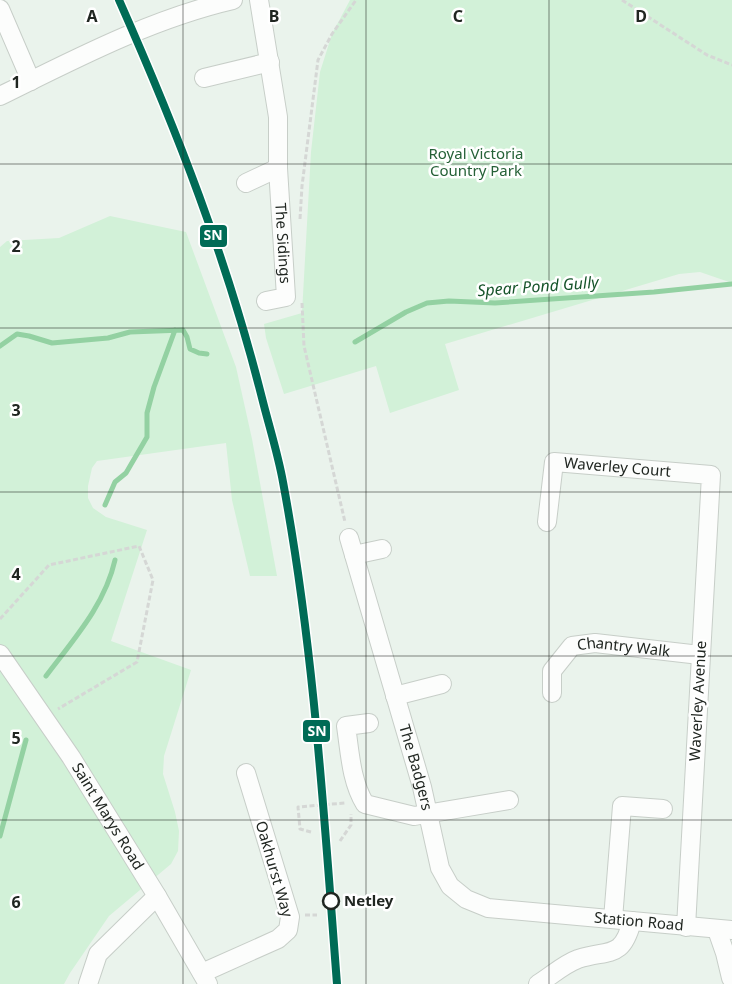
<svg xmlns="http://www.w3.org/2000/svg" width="732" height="984" viewBox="0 0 732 984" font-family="'Noto Sans',sans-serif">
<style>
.green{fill:#d2f1d8}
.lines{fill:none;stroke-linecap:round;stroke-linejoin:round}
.stream{stroke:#93d1a2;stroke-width:5}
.minor-casing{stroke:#c7cec8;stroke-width:20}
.path{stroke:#d5d7d5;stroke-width:3;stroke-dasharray:5 2.5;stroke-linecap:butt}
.minor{stroke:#fcfdfc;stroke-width:18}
.rail-1-casing{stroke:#fff;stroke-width:11}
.rail-1{stroke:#006b56;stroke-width:8}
.grid{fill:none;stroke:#202621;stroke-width:1;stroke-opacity:0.55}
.stop-dot{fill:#fff;stroke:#202621;stroke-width:2.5}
.labels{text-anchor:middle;stroke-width:5;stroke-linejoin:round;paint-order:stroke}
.park-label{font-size:15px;fill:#256137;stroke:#fff}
.street-label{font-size:15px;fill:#202621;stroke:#fff}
.stop-label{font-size:15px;font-weight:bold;fill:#202621;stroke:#fff;text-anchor:start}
.water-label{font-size:16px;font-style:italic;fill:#16542a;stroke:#fff}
.grid-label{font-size:16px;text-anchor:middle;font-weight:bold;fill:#202621;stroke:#fff;stroke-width:5;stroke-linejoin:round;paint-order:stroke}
.line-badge{stroke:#fff;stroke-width:2}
.badge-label{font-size:14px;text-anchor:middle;font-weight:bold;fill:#fff}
</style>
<rect width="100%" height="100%" fill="#eaf3ec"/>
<g class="green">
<polygon points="350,0 732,0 732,283 700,272 679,274 445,344 459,390 390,413 376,366 284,394 266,338 264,324 302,313 311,152 320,72 332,34"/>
<polygon points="110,216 186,232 236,367 252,439 277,576 250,576 232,500 226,443 97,461 92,468 88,486 88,498 93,508 106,517 147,530 111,641 191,670 164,756 163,774 175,812 179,831 178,851 171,864 109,916 70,973 64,984 0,984 0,247 7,241 59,238"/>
</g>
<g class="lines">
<g class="stream">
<polyline points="355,342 406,312 427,303 449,301 495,303 654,292 732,284"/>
<polyline points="0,346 17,334 29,336 52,343 108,338 130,332 183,330 187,337 190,349 199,353 207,354"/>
<polyline points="105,505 115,482 126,473 147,437 147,413 154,387 175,330"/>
<path d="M46 676C73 640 105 605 115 560"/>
<polyline points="0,836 26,740"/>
</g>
<defs>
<g id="minor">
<path id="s1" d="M259 0 278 117V168L286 297 266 301"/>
<polyline points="0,9 31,81"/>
<polyline points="204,78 270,62"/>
<path d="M0 96C75 59 151 19 233 0"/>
<polyline points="246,183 278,168"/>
<path id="s2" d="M547 522 554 462 711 475 686 927"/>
<path id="s3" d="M349 538 422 787 440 868 450 886 466 899 488 908 732 930"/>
<polyline points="354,555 382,549"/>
<path id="s4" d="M0 654 71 757 157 896 208 984"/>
<path id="s5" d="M552 693V671L572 646 595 643 700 655"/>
<polyline points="395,696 442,684"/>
<path d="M369 723 346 726C350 753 351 781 365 804L414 816 509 800"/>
<polyline points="613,919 622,806 663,809"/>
<polyline points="717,930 725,953 731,978"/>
<polyline points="202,973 278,939 288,930 290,917 246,773"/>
<polyline points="88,984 98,954 157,896"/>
<path d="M538 984C551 976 564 964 578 959 609 949 622 960 632 921"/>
</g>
</defs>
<use href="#minor" class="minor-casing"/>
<g class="path">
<polyline points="622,0 707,55 732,65"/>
<polyline points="300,219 302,186 318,60 332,34 356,0"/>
<polyline points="302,303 304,346 345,522"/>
<polyline points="0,619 49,565 139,546 153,580 137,662 58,709"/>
<polyline points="311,832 300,829 298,807 345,803"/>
<polyline points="340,841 351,825 351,814"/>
<polyline points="305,915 317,915"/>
</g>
<use href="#minor" class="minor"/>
<defs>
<path id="rail-1" d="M119 0C177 131 227 259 262 398 269 426 278 454 283 482 314 648 324 816 337 984"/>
</defs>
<use href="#rail-1" class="rail-1-casing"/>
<use href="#rail-1" class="rail-1"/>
</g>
<path class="grid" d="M183 0V984M366 0V984M549 0V984M0 164H732M0 328H732M0 492H732M0 656H732M0 820H732"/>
<circle class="stop-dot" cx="331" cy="901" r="8"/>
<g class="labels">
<g class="park-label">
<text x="476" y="159">Royal Victoria<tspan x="476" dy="17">Country Park</tspan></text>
</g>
<g class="street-label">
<text dy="5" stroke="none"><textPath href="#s1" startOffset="245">The Sidings</textPath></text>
<text dy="5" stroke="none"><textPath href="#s2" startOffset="124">Waverley Court</textPath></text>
<text dy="5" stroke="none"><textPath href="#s5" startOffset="106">Chantry Walk</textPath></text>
<text transform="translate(698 701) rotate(-87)" y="5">Waverley Avenue</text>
<text dy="5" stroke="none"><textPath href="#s3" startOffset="239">The Badgers</textPath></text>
<text dy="5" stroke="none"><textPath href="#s4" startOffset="195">Saint Marys Road</textPath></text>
<text transform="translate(274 869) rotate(74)" y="5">Oakhurst Way</text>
<text dy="5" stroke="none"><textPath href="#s3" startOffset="559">Station Road</textPath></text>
</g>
<g class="stop-label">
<text x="344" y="906">Netley</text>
</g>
<g class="water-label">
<text transform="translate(538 286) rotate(-4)" y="6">Spear Pond Gully</text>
</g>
</g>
<g class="grid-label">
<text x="92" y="22">A</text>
<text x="274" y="22">B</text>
<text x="458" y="22">C</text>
<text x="641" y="22">D</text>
<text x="16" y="88">1</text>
<text x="16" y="252">2</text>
<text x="16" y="416">3</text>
<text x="16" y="580">4</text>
<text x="16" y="744">5</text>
<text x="16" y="908">6</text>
</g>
<g class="line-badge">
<rect x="199" y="224" width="29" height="24" rx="5" fill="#006b56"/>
<rect x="302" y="719" width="29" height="24" rx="5" fill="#006b56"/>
</g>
<g class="badge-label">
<text x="213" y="240">SN</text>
<text x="317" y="736">SN</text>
</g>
</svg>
